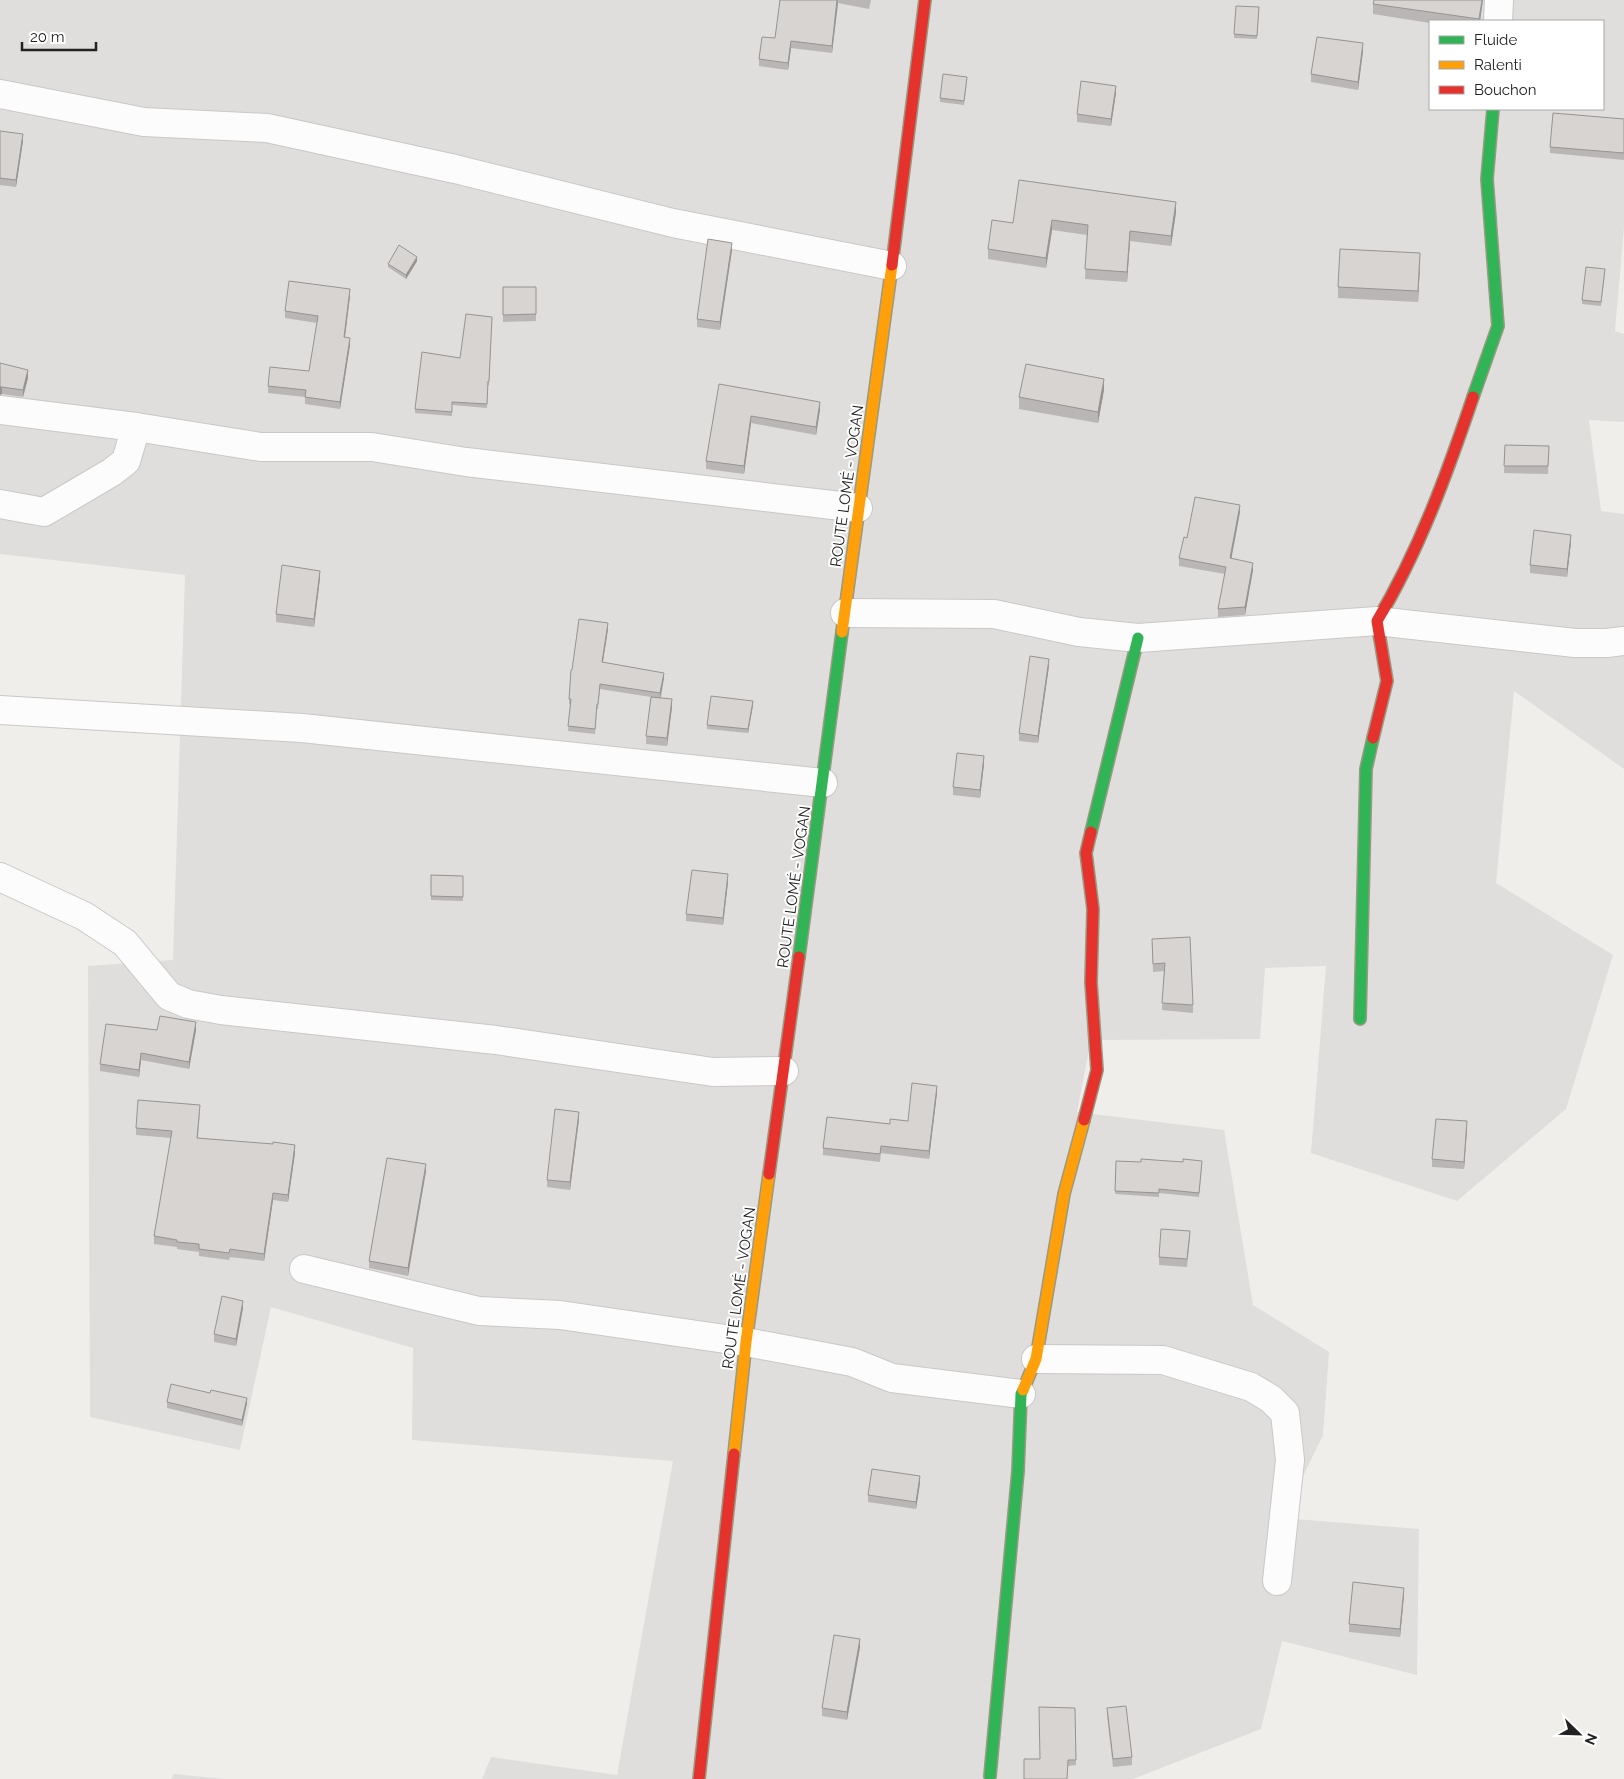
<svg xmlns="http://www.w3.org/2000/svg" width="1624" height="1779" viewBox="0 0 1624 1779" font-family="Raleway,sans-serif">
<style>
.residential{fill:#dfdedc;fill-rule:evenodd}
.lines{fill:none;stroke-linecap:round;stroke-linejoin:round}
.street-casing{stroke:#c9c8c7;stroke-width:30}
.fast-casing{stroke:#999a82;stroke-width:14}
.slow-casing{stroke:#999a82;stroke-width:14}
.jam-casing{stroke:#999a82;stroke-width:14}
.street{stroke:#fdfcfc;stroke-width:28}
.fast{stroke:#30b455;stroke-width:11}
.slow{stroke:#ff9f0a;stroke-width:11}
.jam{stroke:#e5322d;stroke-width:11}
.wall{fill:#b9b6b5}
.shaded-wall{fill:#969493}
.building{fill:#d7d4d2;stroke:#969493}
.labels{text-anchor:middle;stroke-width:4;stroke-linejoin:round;paint-order:stroke}
.street-label{font-size:15px;fill:#222;stroke:#fff}
</style>
<rect width="100%" height="100%" fill="#f0eeeb"/>
<g class="residential">
<path d="M0 0H1624V227L1615 331 1624 334V422L1589 420 1601 511 1624 514V769L1514 691 1496 883 1613 955 1566 1109 1457 1201 1311 1153 1326 966 1265 968 1260 1039 1091 1040 1077 1112 1224 1130 1253 1305 1329 1352 1323 1435 1283 1518 1419 1529 1417 1675 1282 1641 1261 1729 1133 1779H482L491 1757 617 1775 673 1461 412 1440 413 1348 271 1307 240 1450 90 1417 88 966 173 960 185 575 0 554ZM1430 21H1603V109H1430Z"/>
<polygon points="174,1774 225,1779 171,1779"/>
</g>
<g class="lines">
<defs>
<g id="street">
<polyline points="1498,21 1499,0"/>
<polyline points="0,94 144,122 267,128 455,169 673,223 892,266"/>
<polyline points="0,410 136,427 261,447 372,447 466,462 858,508"/>
<polyline points="0,504 44,512 112,472 126,461 136,427"/>
<polyline points="845,613 994,614 1079,632 1138,638 1377,621 1575,643 1607,643 1624,641"/>
<polyline points="0,710 302,728 823,783"/>
<polyline points="0,877 84,916 125,943 169,996 188,1004 221,1010 496,1040 713,1072 784,1071"/>
<polyline points="304,1269 479,1311 560,1315 746,1342 852,1362 892,1378 1021,1394"/>
<polyline points="1036,1359 1163,1360 1251,1387 1271,1399 1285,1413 1290,1460 1277,1581"/>
</g>
<g id="fast">
<polyline points="1473,397 1498,326 1487,179 1493,109"/>
<polyline points="1091,832 1138,638"/>
<polyline points="799,957 842,632"/>
<polyline points="1360,1019 1366,769 1373,738"/>
<polyline points="990,1776 1018,1471 1021,1394 1023,1390"/>
</g>
<g id="slow">
<polyline points="842,632 892,265"/>
<polyline points="1023,1390 1036,1359 1064,1194 1084,1120"/>
<polyline points="734,1454 746,1342 769,1174"/>
</g>
<g id="jam">
<polyline points="892,265 925,0"/>
<path d="M1373 738 1387 681 1377 621C1419 551 1447 474 1473 397"/>
<polyline points="1084,1120 1097,1070 1091,982 1093,909 1086,853 1091,832"/>
<polyline points="769,1174 799,957"/>
<polyline points="699,1779 734,1454"/>
</g>
</defs>
<use href="#street" class="street-casing"/>
<use href="#fast" class="fast-casing"/>
<use href="#slow" class="slow-casing"/>
<use href="#jam" class="jam-casing"/>
<use href="#street" class="street"/>
<use href="#fast" class="fast"/>
<use href="#slow" class="slow"/>
<use href="#jam" class="jam"/>
</g>
<g class="wall">
<polygon points="780,0 871,0 869,9 838,3 832,53 791,48 788,70 759,66 759,59 775,38"/>
<polygon points="1483,0 1480,21 1430,21 1430,23 1373,14 1373,4"/>
<polygon points="1259,7 1257,39 1234,38 1234,34"/>
<polygon points="1363,51 1358,90 1311,82 1311,74"/>
<polygon points="967,81 964,105 940,102 940,98"/>
<polygon points="1116,93 1111,126 1077,122 1077,114"/>
<polygon points="1624,119 1624,160 1550,153 1550,147"/>
<polygon points="0,131 23,141 16,187 0,185"/>
<polygon points="1019,180 1176,212 1171,246 1130,241 1127,282 1085,279 1087,235 1052,230 1046,268 988,259 988,249 1013,223"/>
<polygon points="732,250 720,330 697,327 697,319"/>
<polygon points="417,261 406,279 388,267 388,264"/>
<polygon points="1420,264 1418,302 1338,298 1338,287"/>
<polygon points="1605,273 1601,306 1582,304 1582,300"/>
<polygon points="503,287 536,287 536,321 503,322"/>
<polygon points="350,296 345,337 350,345 340,409 305,404 305,397 268,393 268,386 309,371 317,323 285,318 285,311"/>
<polygon points="492,317 489,385 488,385 487,408 452,405 452,416 415,413 415,409 460,358"/>
<polygon points="0,363 28,378 23,397 2,394"/>
<polygon points="719,384 820,410 816,435 751,423 744,474 706,469 706,461"/>
<polygon points="1104,390 1098,423 1019,409 1019,397"/>
<polygon points="1505,445 1549,446 1548,474 1504,473"/>
<polygon points="1240,512 1231,559 1253,570 1245,615 1218,617 1218,609 1225,574 1179,566 1179,558 1187,538"/>
<polygon points="1571,542 1567,577 1530,573 1530,565"/>
<polygon points="320,578 314,627 276,622 276,614"/>
<polygon points="608,629 603,662 664,678 661,698 672,707 667,746 646,744 646,736 651,697 600,689 598,709 597,709 595,734 568,731 570,704 569,704 569,699 572,670"/>
<polygon points="1049,666 1038,743 1019,741 1019,733"/>
<polygon points="753,705 748,733 707,729 707,725"/>
<polygon points="984,764 980,798 953,795 953,787"/>
<polygon points="431,875 463,876 463,901 431,900"/>
<polygon points="728,882 723,925 686,921 686,914"/>
<polygon points="1152,939 1193,1005 1193,1013 1162,1010 1164,971 1153,972"/>
<polygon points="157,1030 196,1030 189,1069 141,1060 139,1077 100,1071 100,1064"/>
<polygon points="937,1093 929,1159 881,1153 880,1162 823,1155 823,1148 890,1124 908,1121"/>
<polygon points="200,1112 198,1138 295,1153 288,1202 273,1200 264,1261 230,1257 229,1260 199,1256 199,1252 177,1249 177,1247 154,1244 154,1236 171,1138 136,1135 136,1128"/>
<polygon points="579,1119 570,1190 547,1187 547,1180"/>
<polygon points="1467,1129 1464,1169 1432,1167 1432,1159"/>
<polygon points="1116,1161 1202,1165 1199,1197 1159,1193 1159,1197 1115,1194"/>
<polygon points="426,1171 408,1276 369,1268 369,1261"/>
<polygon points="1190,1238 1187,1267 1159,1265 1159,1257"/>
<polygon points="243,1308 236,1346 214,1342 214,1334"/>
<polygon points="167,1402 247,1403 242,1426 167,1408"/>
<polygon points="920,1483 916,1509 868,1502 868,1495"/>
<polygon points="1404,1595 1400,1637 1349,1632 1349,1624"/>
<polygon points="860,1647 847,1720 822,1716 822,1708"/>
<polygon points="1075,1708 1076,1765 1068,1766 1040,1759"/>
<polygon points="1107,1708 1132,1757 1132,1765 1113,1767 1107,1716"/>
</g>
<g class="shaded-wall">
<polygon points="837,0 838,3 832,53 832,46"/>
<polygon points="1482,0 1483,0 1480,21 1479,21"/>
<polygon points="791,41 791,48 788,70 788,63"/>
<polygon points="1363,43 1363,51 1358,90 1358,82"/>
<polygon points="1116,86 1116,93 1111,126 1111,119"/>
<polygon points="23,134 23,141 16,187 16,180"/>
<polygon points="1176,202 1176,212 1171,246 1171,236"/>
<polygon points="1052,220 1052,230 1046,268 1046,258"/>
<polygon points="1130,231 1130,241 1127,282 1127,272"/>
<polygon points="732,243 732,250 720,330 720,322"/>
<polygon points="1420,253 1420,264 1418,302 1418,291"/>
<polygon points="417,257 417,261 406,279 406,275"/>
<polygon points="350,289 350,296 344,344 344,337"/>
<polygon points="350,338 350,345 340,409 340,402"/>
<polygon points="28,370 28,378 23,397 23,390"/>
<polygon points="1104,379 1104,390 1098,423 1098,412"/>
<polygon points="0,387 2,387 2,394 0,395"/>
<polygon points="820,402 820,410 816,435 816,427"/>
<polygon points="751,416 751,423 744,474 744,466"/>
<polygon points="1240,505 1240,512 1230,566 1230,558"/>
<polygon points="1571,535 1571,542 1567,577 1567,569"/>
<polygon points="1253,563 1253,570 1245,615 1245,607"/>
<polygon points="320,571 320,578 314,627 314,619"/>
<polygon points="608,623 608,629 602,667 602,662"/>
<polygon points="1049,659 1049,666 1038,743 1038,736"/>
<polygon points="664,673 664,678 660,698 660,693"/>
<polygon points="672,699 672,707 667,746 667,738"/>
<polygon points="753,701 753,705 748,733 748,729"/>
<polygon points="984,756 984,764 980,798 980,790"/>
<polygon points="728,874 728,882 723,925 723,918"/>
<polygon points="196,1022 196,1030 189,1069 189,1062"/>
<polygon points="141,1053 141,1060 139,1077 139,1070"/>
<polygon points="937,1086 937,1093 929,1159 929,1151"/>
<polygon points="579,1112 579,1119 570,1190 570,1182"/>
<polygon points="1467,1121 1467,1129 1464,1169 1464,1162"/>
<polygon points="295,1145 295,1153 288,1202 288,1195"/>
<polygon points="426,1164 426,1171 408,1276 408,1268"/>
<polygon points="273,1193 273,1200 264,1261 264,1254"/>
<polygon points="243,1301 243,1308 236,1346 236,1339"/>
<polygon points="247,1398 247,1403 242,1426 242,1420"/>
<polygon points="920,1476 920,1483 916,1509 916,1502"/>
<polygon points="1404,1588 1404,1595 1400,1637 1400,1629"/>
<polygon points="860,1639 860,1647 847,1720 847,1712"/>
</g>
<g class="building">
<polygon points="780,0 837,0 832,46 791,41 788,63 759,59 762,37 775,38"/>
<polygon points="1374,0 1482,0 1479,19 1373,4"/>
<polygon points="1236,6 1259,7 1257,36 1234,34"/>
<polygon points="1317,37 1363,43 1358,82 1311,74"/>
<polygon points="943,74 967,77 964,101 940,98"/>
<polygon points="1081,81 1116,86 1111,119 1077,114"/>
<polygon points="1553,113 1624,119 1624,153 1550,147"/>
<polygon points="0,131 23,134 16,180 0,178"/>
<polygon points="1019,180 1176,202 1171,236 1130,231 1127,272 1085,269 1088,225 1052,220 1046,258 988,249 992,220 1013,223"/>
<polygon points="708,239 732,243 720,322 697,319"/>
<polygon points="399,245 417,257 406,275 388,264"/>
<polygon points="1340,249 1420,253 1418,291 1338,287"/>
<polygon points="1586,267 1605,269 1601,302 1582,300"/>
<polygon points="289,281 350,289 344,337 350,338 340,402 305,397 306,390 268,386 270,367 309,371 318,316 285,311"/>
<polygon points="503,287 536,287 536,314 503,315"/>
<polygon points="466,314 492,317 489,381 488,381 487,404 452,402 452,412 415,409 422,352 460,358"/>
<polygon points="0,363 28,370 23,390 2,387 0,387"/>
<polygon points="1026,364 1104,379 1098,412 1019,397"/>
<polygon points="719,384 820,402 816,427 751,416 744,466 706,461"/>
<polygon points="1505,445 1549,446 1548,466 1504,466"/>
<polygon points="1195,497 1240,505 1230,558 1253,563 1245,607 1218,609 1226,567 1179,558 1184,537 1187,538"/>
<polygon points="1534,530 1571,535 1567,569 1530,565"/>
<polygon points="282,565 320,571 314,619 276,614"/>
<polygon points="579,619 608,623 602,662 664,673 660,693 600,684 598,704 597,704 595,729 568,726 571,699 569,699 571,670 572,670"/>
<polygon points="1030,656 1049,659 1038,736 1019,733"/>
<polygon points="711,696 753,701 748,729 707,725"/>
<polygon points="651,697 672,699 667,738 646,736"/>
<polygon points="957,753 984,756 980,790 953,787"/>
<polygon points="692,870 728,874 723,918 686,914"/>
<polygon points="431,875 463,876 463,897 431,896"/>
<polygon points="1190,937 1193,1005 1162,1003 1165,963 1153,964 1152,939"/>
<polygon points="160,1016 196,1022 189,1062 141,1053 139,1070 100,1064 106,1024 157,1030"/>
<polygon points="912,1083 937,1086 929,1151 881,1146 880,1154 823,1148 827,1117 890,1124 890,1119 908,1121"/>
<polygon points="138,1100 200,1105 197,1138 273,1144 273,1142 295,1145 288,1195 273,1193 264,1254 230,1249 229,1253 199,1249 199,1244 177,1242 177,1240 154,1236 172,1131 136,1128"/>
<polygon points="555,1109 579,1112 570,1182 547,1180"/>
<polygon points="1436,1119 1467,1121 1464,1162 1432,1159"/>
<polygon points="387,1158 426,1164 408,1268 369,1261"/>
<polygon points="1141,1159 1183,1162 1183,1159 1202,1161 1199,1193 1159,1189 1159,1193 1115,1191 1116,1161 1141,1162"/>
<polygon points="1161,1229 1190,1231 1187,1259 1159,1257"/>
<polygon points="222,1296 243,1301 236,1339 214,1334"/>
<polygon points="171,1384 210,1393 211,1390 247,1398 242,1420 167,1402"/>
<polygon points="872,1469 920,1476 916,1502 868,1495"/>
<polygon points="1353,1582 1404,1588 1400,1629 1349,1624"/>
<polygon points="834,1635 860,1639 847,1712 822,1708"/>
<polygon points="1126,1706 1132,1757 1113,1759 1107,1708"/>
<polygon points="1039,1707 1075,1708 1076,1760 1068,1760 1067,1779 1024,1779 1024,1759 1040,1759"/>
</g>
<g class="labels">
<g class="street-label">
<text transform="translate(847 486) rotate(-82)" y="5">ROUTE LOMÉ - VOGAN</text>
<text transform="translate(794 887) rotate(-82)" y="5">ROUTE LOMÉ - VOGAN</text>
<text transform="translate(739 1288) rotate(-82)" y="5">ROUTE LOMÉ - VOGAN</text>
</g>
</g>
<rect x="1429" y="20" width="175" height="90" fill="#ffffff" stroke="#a7a7a7"/>
<rect x="1439" y="36" width="25" height="8" fill="#30b455" stroke="#a7a7a7"/>
<text x="1474" y="45" font-size="15" fill="#222222">Fluide</text>
<rect x="1439" y="61" width="25" height="8" fill="#ff9f0a" stroke="#a7a7a7"/>
<text x="1474" y="70" font-size="15" fill="#222222">Ralenti</text>
<rect x="1439" y="86" width="25" height="8" fill="#e5322d" stroke="#a7a7a7"/>
<text x="1474" y="95" font-size="15" fill="#222222">Bouchon</text>
<g transform="translate(1579 1734) rotate(113)" stroke="#ffffff" stroke-width="4" paint-order="stroke">
<path d="M0-4L9 19L0 12L-9 19Z" fill="#222222"/>
<text y="-8" font-size="14" font-weight="bold" text-anchor="middle" fill="#222222">N</text>
</g>
<path d="M22 42v8h74v-8" fill="none" stroke="#222222" stroke-width="2.5"/>
<text x="30" y="42" font-size="15" fill="#222222" stroke="#ffffff" stroke-width="4" paint-order="stroke">20 m</text>
</svg>
